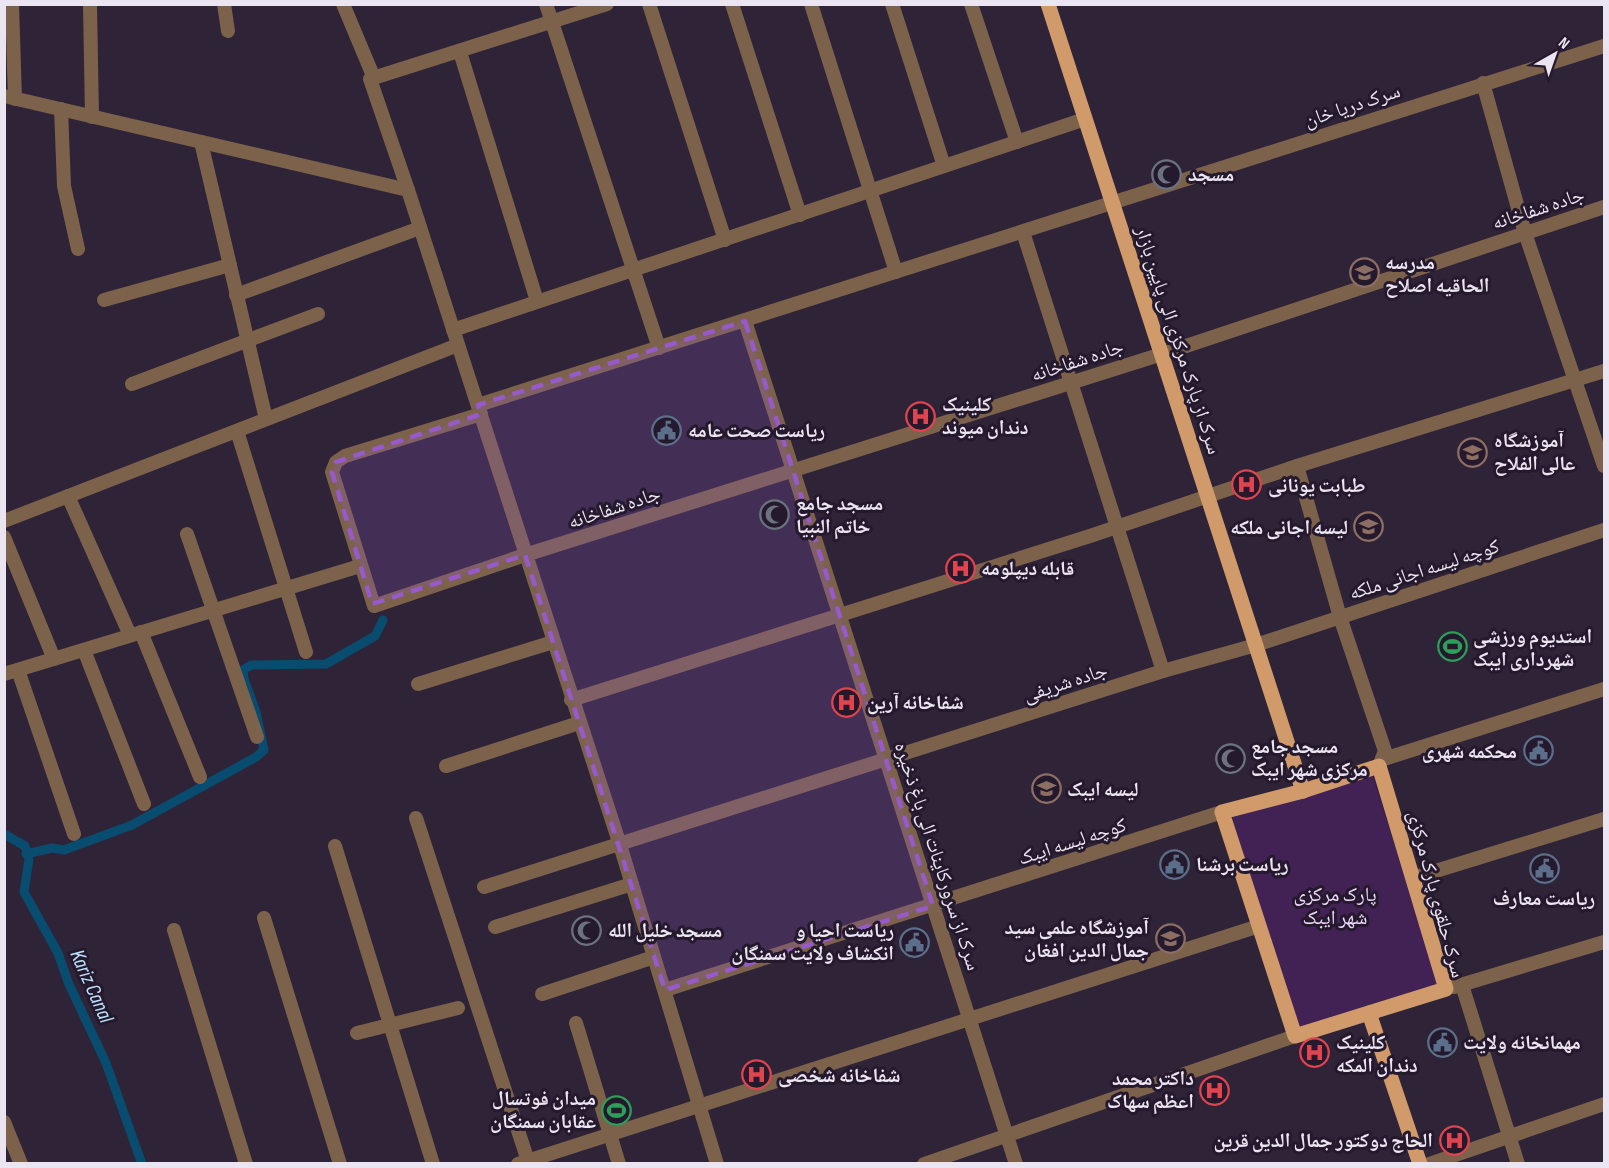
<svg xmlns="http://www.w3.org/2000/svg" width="1609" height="1168" viewBox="0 0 1609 1168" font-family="'Sofia Sans Condensed','Noto Naskh Arabic',sans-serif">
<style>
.green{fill:#422155}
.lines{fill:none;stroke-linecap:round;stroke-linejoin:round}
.canal{stroke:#084c70;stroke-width:9}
.minor{stroke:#7c624b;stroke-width:14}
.major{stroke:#d09a6a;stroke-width:15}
.marked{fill:#975acc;fill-opacity:0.2;stroke:#975acc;stroke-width:4.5;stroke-dasharray:12 8;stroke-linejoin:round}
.labels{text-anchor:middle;stroke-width:6;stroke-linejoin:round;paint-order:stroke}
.street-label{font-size:20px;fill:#ebe4f1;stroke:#25192d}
.poi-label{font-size:20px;font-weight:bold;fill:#ebe4f1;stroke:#25192d;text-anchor:start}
.park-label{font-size:20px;fill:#efd9fe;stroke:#25192d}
.water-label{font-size:21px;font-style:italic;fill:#bce2fd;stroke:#25192d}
</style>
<rect width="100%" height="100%" fill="#2f2337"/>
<polygon class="green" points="1372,774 1440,987 1296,1032 1228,819"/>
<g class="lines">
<g class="canal">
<polyline points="4,834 25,846 29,859 24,892 58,953 68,982 106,1063 142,1164"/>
<polyline points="26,854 52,848 64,850 132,825 256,757 264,750 256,712 244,679 243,670 251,665 326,664 375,636 383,620"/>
</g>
<g class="minor">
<polyline points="12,4 15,99"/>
<polyline points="90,4 92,117"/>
<polyline points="224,4 228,31"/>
<polyline points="343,4 374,78"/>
<polyline points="546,4 659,348"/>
<polyline points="649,4 725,240"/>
<polyline points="732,4 800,215"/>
<polyline points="811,4 896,272"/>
<polyline points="892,4 944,166"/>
<polyline points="971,4 1017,142"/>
<polyline points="460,52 537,301"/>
<polyline points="1483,83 1525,233 1604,466"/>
<polyline points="4,96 408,190 620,845 717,1164"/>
<polyline points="61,109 64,186 78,249"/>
<polyline points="201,142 266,419"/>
<polyline points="408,190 370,79 607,4"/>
<polyline points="1023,232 1163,671"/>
<polyline points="236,295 420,228"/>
<polyline points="104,300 230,265"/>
<polyline points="745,321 1016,1164"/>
<polyline points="453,330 1085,119"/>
<polyline points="132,384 318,314"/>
<polyline points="478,405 1604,46"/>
<polyline points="481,414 345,456 336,462 332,472 374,606 525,555 1162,354 1604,207"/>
<polyline points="237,431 306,652"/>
<polyline points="1297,466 1340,617 1385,751 1379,766"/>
<polyline points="68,496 130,635"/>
<polyline points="4,521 458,345"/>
<polyline points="187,534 257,737"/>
<polyline points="4,537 54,659"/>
<polyline points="141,632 200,777"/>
<polyline points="84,650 144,804"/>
<polyline points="18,670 74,834"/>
<polyline points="4,674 360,566"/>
<polyline points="418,684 553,642"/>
<polyline points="571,700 1090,536 1297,466 1604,371"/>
<polyline points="1384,759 1604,689"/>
<polyline points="446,766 579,723"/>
<polyline points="416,818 529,1164"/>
<polyline points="335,846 433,1164"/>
<polyline points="1413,878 1604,819"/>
<polyline points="484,887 1163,671 1256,645 1604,530"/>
<polyline points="264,918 340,1164"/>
<polyline points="495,927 632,884"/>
<polyline points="174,930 246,1164"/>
<polyline points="1462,985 1518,1164"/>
<polyline points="1454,987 1604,942"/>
<polyline points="665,990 1222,812"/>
<polyline points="542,994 654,957"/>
<polyline points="576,1023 619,1164"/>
<polyline points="357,1033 458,1008"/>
<polyline points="4,1122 21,1164"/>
<polyline points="518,1164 1259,926"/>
<polyline points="924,1164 1295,1036"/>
<polyline points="1429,1164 1604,1104"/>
</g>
<g class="major">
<polyline points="1048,4 1303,791"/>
<polygon points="1379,766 1446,989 1295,1036 1222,812 1303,791"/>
<polyline points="1369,1013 1420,1164"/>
</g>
</g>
<path class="marked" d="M745 321 933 906 665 990 525 555 372 604 332 472 336 462 481 414 478 405Z"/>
<defs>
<symbol id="mosque-ring" viewBox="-11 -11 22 22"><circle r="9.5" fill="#25192d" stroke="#6b7280" stroke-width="1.5"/><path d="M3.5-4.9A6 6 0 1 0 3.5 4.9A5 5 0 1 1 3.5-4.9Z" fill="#6b7280"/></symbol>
<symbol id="school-ring" viewBox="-11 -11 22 22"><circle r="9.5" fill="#25192d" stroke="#8d6e63" stroke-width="1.5"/><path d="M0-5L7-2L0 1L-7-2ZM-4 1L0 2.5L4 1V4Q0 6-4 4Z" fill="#8d6e63"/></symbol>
<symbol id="hospital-ring" viewBox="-11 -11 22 22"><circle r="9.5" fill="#25192d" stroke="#e0444e" stroke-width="1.5"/><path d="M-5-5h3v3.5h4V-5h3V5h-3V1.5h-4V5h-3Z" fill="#e0444e"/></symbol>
<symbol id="civic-ring" viewBox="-11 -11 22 22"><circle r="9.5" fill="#25192d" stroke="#5c6f8a" stroke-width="1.5"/><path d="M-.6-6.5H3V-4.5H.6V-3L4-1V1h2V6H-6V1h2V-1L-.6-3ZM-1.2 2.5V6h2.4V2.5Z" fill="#5c6f8a"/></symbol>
<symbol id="stadium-ring" viewBox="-11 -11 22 22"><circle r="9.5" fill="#25192d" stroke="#2e9e5b" stroke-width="1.5"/><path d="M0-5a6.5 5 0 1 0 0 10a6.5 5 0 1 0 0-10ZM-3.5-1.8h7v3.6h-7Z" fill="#2e9e5b"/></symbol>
</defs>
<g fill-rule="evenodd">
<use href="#mosque-ring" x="1150" y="158" width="33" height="33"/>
<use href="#school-ring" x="1348" y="256" width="33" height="33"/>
<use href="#hospital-ring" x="904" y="400" width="33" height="33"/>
<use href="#civic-ring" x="650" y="414" width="33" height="33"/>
<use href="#school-ring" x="1456" y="436" width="33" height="33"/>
<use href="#hospital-ring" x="1230" y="468" width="33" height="33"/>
<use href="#mosque-ring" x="758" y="498" width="33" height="33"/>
<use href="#school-ring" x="1352" y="510" width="33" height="33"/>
<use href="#hospital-ring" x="944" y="552" width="33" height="33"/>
<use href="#stadium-ring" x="1436" y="630" width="33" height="33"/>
<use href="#hospital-ring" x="830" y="686" width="33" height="33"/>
<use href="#civic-ring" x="1522" y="734" width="33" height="33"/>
<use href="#mosque-ring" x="1214" y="742" width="33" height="33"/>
<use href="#school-ring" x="1030" y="772" width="33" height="33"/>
<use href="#civic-ring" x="1158" y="848" width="33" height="33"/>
<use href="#civic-ring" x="1528" y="852" width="33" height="33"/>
<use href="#mosque-ring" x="570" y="914" width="33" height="33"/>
<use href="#school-ring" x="1154" y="922" width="33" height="33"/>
<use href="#civic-ring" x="898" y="926" width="33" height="33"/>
<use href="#civic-ring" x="1426" y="1026" width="33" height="33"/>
<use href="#hospital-ring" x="1298" y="1036" width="33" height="33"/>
<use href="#hospital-ring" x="740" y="1058" width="33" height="33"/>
<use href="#hospital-ring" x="1198" y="1074" width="33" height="33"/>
<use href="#stadium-ring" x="600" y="1094" width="33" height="33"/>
<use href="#hospital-ring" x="1438" y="1124" width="33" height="33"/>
</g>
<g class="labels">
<g class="street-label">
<text transform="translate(1352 105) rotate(-18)" y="7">سرک دریا خان</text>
<text transform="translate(1538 208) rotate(-18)" y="7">جاده شفاخانه</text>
<text transform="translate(1179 340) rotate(72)" y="7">سرک از پارک مرکزی الی پایین بازار</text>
<text transform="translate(1077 360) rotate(-18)" y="7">جاده شفاخانه</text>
<text transform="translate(614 507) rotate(-18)" y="7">جاده شفاخانه</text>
<text transform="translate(1424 569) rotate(-18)" y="7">کوچه لیسه اجانی ملکه</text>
<text transform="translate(1065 682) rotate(-18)" y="7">جاده شریفی</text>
<text transform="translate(1072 841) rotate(-18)" y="7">کوچه لیسه ایبک</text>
<text transform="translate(938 856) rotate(72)" y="7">سرک از سرورکاینات الی باغ ذخیره</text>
<text transform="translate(1437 894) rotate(75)" y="7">سرک حلقوی پارک مرکزی</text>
</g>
<g class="poi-label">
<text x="1188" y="181">مسجد</text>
<text x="1385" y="269">مدرسه<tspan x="1385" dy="23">الحاقیه اصلاح</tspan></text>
<text x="942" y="411">کلینیک<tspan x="942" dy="23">دندان میوند</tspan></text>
<text x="688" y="437">ریاست صحت عامه</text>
<text x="1494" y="447">آموزشگاه<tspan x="1494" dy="23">عالی الفلاح</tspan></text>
<text x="1268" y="492">طبابت یونانی</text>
<text x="796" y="510">مسجد جامع<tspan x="796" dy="23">خاتم النبیا</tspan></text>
<text x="1348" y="534" text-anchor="end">لیسه اجانی ملکه</text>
<text x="981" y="575">قابله دیپلومه</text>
<text x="1473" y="643">استدیوم ورزشی<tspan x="1473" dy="23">شهرداری ایبک</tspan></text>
<text x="867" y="709">شفاخانه آرین</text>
<text x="1251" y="753">مسجد جامع<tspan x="1251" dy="23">مرکزی شهر ایبک</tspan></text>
<text x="1517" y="758" text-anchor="end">محکمه شهری</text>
<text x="1067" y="796">لیسه ایبک</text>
<text x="1196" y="871">ریاست برشنا</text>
<text x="1544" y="905" text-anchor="middle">ریاست معارف</text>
<text x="1149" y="934" text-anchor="end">آموزشگاه علمی سید<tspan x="1149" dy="23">جمال الدین افغان</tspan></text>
<text x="608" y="937">مسجد خلیل الله</text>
<text x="894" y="937" text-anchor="end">ریاست احیا و<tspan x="894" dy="23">انکشاف ولایت سمنگان</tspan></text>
<text x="1336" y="1049">کلینیک<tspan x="1336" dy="23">دندان المکه</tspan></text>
<text x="1463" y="1049">مهمانخانه ولایت</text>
<text x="778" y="1082">شفاخانه شخصی</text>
<text x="1194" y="1085" text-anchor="end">داکتر محمد<tspan x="1194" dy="23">اعظم سهاک</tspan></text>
<text x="596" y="1105" text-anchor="end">میدان فوتسال<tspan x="596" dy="23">عقابان سمنگان</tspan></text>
<text x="1433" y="1147" text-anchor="end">الحاج دوکتور جمال الدین قرین</text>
</g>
<g class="park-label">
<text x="1335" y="901">پارک مرکزی<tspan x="1335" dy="23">شهر ایبک</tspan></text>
</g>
<g class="water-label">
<text transform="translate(92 986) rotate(66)" y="7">Kariz Canal</text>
</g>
</g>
<rect width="1609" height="1168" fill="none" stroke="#ebe4f1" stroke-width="12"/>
<g transform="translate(1555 54) rotate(40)" stroke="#25192d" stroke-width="4.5" paint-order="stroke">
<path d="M0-4.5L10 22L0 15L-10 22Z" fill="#ebe4f1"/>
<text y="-9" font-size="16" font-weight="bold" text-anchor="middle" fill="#ebe4f1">N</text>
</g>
</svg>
